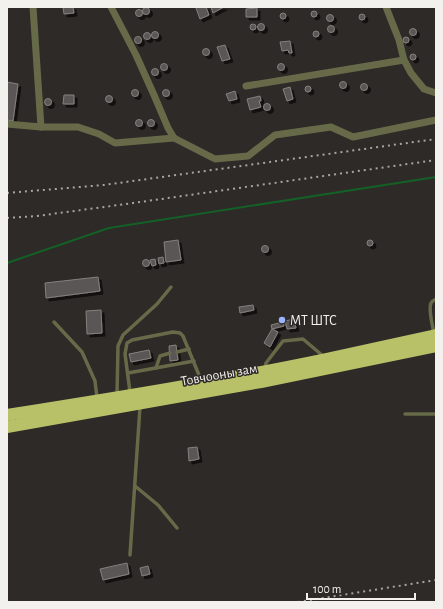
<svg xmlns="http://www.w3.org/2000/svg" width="443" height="609" viewBox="0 0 443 609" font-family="'Alegreya Sans',sans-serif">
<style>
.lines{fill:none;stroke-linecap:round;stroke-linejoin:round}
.stream{stroke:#146027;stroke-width:2}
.building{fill:#5a5654;stroke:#86807e;filter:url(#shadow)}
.lane{stroke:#666a48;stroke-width:3.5}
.street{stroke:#666a48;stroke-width:7}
.highway{stroke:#b9c168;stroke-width:12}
.rail{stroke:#a8a6a3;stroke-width:2;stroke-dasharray:2 4;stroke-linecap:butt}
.poi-dot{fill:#99b5fd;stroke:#2d2a27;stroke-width:1.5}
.labels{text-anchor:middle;stroke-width:3;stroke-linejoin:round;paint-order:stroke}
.poi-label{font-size:14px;fill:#f2f1ee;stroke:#2d2a27;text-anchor:start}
.street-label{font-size:14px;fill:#f2f1ee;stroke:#2d2a27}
</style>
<defs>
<filter id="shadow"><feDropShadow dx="3" dy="3" stdDeviation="0" flood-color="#0009"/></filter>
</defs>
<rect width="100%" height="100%" fill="#2d2a27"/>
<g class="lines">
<polyline class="stream" points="7,263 109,228 436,177"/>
</g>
<g class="building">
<polygon points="63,7 73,7 74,13 64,14"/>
<polygon points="197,7 206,7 209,15 200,19 196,8"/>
<polygon points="211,7 224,7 213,13"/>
<circle cx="146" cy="11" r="3.5"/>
<polygon points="257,8 257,17 246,17 246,9"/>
<circle cx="139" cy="13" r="3.5"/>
<circle cx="314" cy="14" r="3"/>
<circle cx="283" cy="16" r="3"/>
<circle cx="362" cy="17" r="3"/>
<circle cx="330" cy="18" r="3.5"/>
<circle cx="261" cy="27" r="3.5"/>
<circle cx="253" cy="27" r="3"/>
<circle cx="331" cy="29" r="3.5"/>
<circle cx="413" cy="32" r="3.5"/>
<circle cx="316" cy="34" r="3"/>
<circle cx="155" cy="35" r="3.5"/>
<circle cx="147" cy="36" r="3.5"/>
<circle cx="138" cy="40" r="3.5"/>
<circle cx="406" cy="40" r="3"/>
<polygon points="290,41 292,53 289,53 288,50 282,51 280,42"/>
<polygon points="225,45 230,59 222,61 217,47"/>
<circle cx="206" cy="52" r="3.5"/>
<circle cx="413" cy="57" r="3"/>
<circle cx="281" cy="67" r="3.5"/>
<circle cx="164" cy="67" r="3.5"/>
<circle cx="155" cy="72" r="3.5"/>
<circle cx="343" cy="85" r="3.5"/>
<polygon points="7,82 18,84 13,121 7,120"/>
<circle cx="364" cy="87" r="3.5"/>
<circle cx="308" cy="89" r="3"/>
<polygon points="290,87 293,99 287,101 283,89"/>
<circle cx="166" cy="93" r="3.5"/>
<circle cx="135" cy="93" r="3.5"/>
<polygon points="235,91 237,99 229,101 226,94"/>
<polygon points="64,95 74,95 74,104 63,104"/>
<circle cx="109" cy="99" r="3.5"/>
<polygon points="260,96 261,101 259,101 261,107 250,110 247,99"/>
<circle cx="48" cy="102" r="3.5"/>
<circle cx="267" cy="107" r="3.5"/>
<circle cx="151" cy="123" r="3.5"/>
<circle cx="139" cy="123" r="3.5"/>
<circle cx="370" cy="243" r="3"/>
<polygon points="178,240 181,260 166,262 164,242"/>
<circle cx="265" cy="249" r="3.5"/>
<polygon points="163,257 164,263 159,264 158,258"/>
<polygon points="155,259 156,265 152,266 150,260"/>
<circle cx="146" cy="263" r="3.5"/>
<polygon points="98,277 100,291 46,298 45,283"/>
<polygon points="253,305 254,310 240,313 239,307"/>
<polygon points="101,310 102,333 87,334 86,311"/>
<polygon points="294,319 296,328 287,329 285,321"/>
<polygon points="283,322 284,326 272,329 271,325"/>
<polygon points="272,329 278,332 270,347 264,343"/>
<polygon points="176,345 178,360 170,361 169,346"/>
<polygon points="149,350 151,358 131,362 129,354"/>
<polygon points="197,447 199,459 189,461 188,448"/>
<polygon points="127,563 129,574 103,580 100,569"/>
<polygon points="148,566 150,574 142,576 140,568"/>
</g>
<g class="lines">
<g class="lane">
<polyline points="54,322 82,352 95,381 97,398"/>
<path d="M434 334C433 327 428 310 431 303 432 301 434 300 436 299"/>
<polyline points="177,352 189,349"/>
<polyline points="156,368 160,356 170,353"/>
<polyline points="265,368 266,363 283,341 303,339 323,356"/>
<polyline points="128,373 194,361"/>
<polyline points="130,392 125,354 127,343 132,340 173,332 180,333 183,336 201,380"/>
<polyline points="117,395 118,346 123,335 157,304 171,287"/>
<polyline points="405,414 436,414"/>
<polyline points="135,486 158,505 177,528"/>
<polyline points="130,555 140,407"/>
</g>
<g class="street">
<polyline points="33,7 41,127"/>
<polyline points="111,7 136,55 154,95 168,128 174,138 215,159 248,156 275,135 331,127 353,137 436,120"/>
<polyline points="386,7 399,40 404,60 411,73 424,89 436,93"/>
<polyline points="246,86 404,60"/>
<polyline points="7,124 41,127 78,127 99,134 115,143 174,138"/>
</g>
<g class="highway">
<path d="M7 415C114 398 221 381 326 359 363 351 399 343 436 335"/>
<polyline points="7,427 261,382 436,346"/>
</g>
<g class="rail">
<polyline points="7,193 104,185 436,139"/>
<polyline points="7,218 37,216 126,204 436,160"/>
<polyline points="298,602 436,580"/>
</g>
</g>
<circle class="poi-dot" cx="282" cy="320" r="4"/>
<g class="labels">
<g class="poi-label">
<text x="290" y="325">MT ШТС</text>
</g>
<g class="street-label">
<text transform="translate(219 374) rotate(-10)" y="5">Товчооны зам</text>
</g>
</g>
<rect width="443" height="609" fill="none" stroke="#f2f1ee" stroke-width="16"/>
<path d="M307 593v6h108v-6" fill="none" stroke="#f2f1ee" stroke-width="2"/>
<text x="313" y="593" font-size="12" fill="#f2f1ee" stroke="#2d2a27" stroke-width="3" paint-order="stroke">100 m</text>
</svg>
